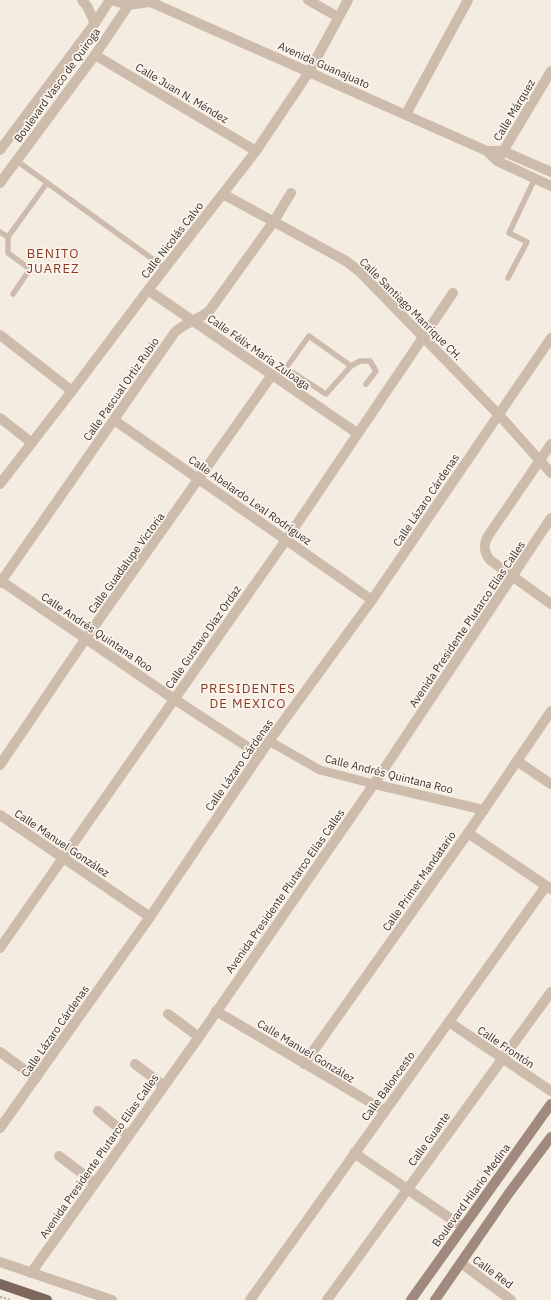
<svg xmlns="http://www.w3.org/2000/svg" width="551" height="1300" viewBox="0 0 551 1300" font-family="'IBM Plex Sans',sans-serif">
<style>
.lines{fill:none;stroke-linecap:round;stroke-linejoin:round}
.path{stroke:#b9a596;stroke-width:2;stroke-dasharray:2 2;stroke-linecap:butt}
.service{stroke:#cdbbac;stroke-width:5.5}
.pedestrian{stroke:#cdbbac;stroke-width:9}
.minor{stroke:#cdbbac;stroke-width:10}
.tertiary{stroke:#cdbbac;stroke-width:10}
.secondary{stroke:#a18a7d;stroke-width:10}
.primary{stroke:#7d675c;stroke-width:10}
.labels{text-anchor:middle;stroke-width:3.5;stroke-linejoin:round;paint-order:stroke}
.street-label{font-size:11px;fill:#3b302b;stroke:#fbf5ee}
.quarter-label{font-size:13px;letter-spacing:1px;fill:#8c3b22;stroke:#fbf5ee}
</style>
<rect width="100%" height="100%" fill="#f4ebe1"/>
<g class="lines">
<polyline class="path" points="0,1297 11,1300"/>
<g class="service">
<polyline points="17,161 165,268"/>
<polyline points="0,232 8,237"/>
<polyline points="508,278 527,242 509,233 535,178"/>
<polyline points="13,294 30,269 8,253 8,237 47,183"/>
<polyline points="351,366 360,361 370,361 376,371 366,384"/>
<polyline points="278,379 309,336 351,366 326,394 286,368"/>
</g>
<polyline class="pedestrian" points="269,741 320,770 374,784"/>
<g class="minor">
<polyline points="308,0 338,17"/>
<polyline points="95,55 256,151"/>
<polyline points="406,114 468,0"/>
<polyline points="499,158 551,71"/>
<polyline points="223,194 346,261 360,272 499,415 551,473"/>
<polyline points="148,290 357,433"/>
<polyline points="0,335 72,391"/>
<polyline points="0,418 32,443"/>
<polyline points="114,420 372,600"/>
<path d="M551 444 488 536C483 545 484 552 490 560L551 604"/>
<polyline points="0,484 72,391 148,290 256,151 309,72 348,0"/>
<polyline points="1,581 174,699 260,755"/>
<path d="M0 583 175 332C186 322 199 320 210 310L274 221 291 193"/>
<polyline points="517,761 551,784"/>
<polyline points="0,765 86,638 272,375"/>
<polyline points="374,784 484,810"/>
<polyline points="0,815 150,917"/>
<polyline points="468,833 551,889"/>
<polyline points="0,948 286,540 453,293"/>
<polyline points="216,1011 385,1111"/>
<polyline points="168,1014 199,1037"/>
<polyline points="449,1022 551,1091"/>
<polyline points="0,1052 36,1078"/>
<polyline points="135,1064 164,1086"/>
<polyline points="304,1064 468,833 551,711"/>
<polyline points="98,1111 127,1135"/>
<polyline points="0,1128 150,917 269,741 372,600 551,338"/>
<polyline points="354,1153 463,1227"/>
<polyline points="59,1156 95,1183"/>
<polyline points="461,1263 511,1300"/>
<polyline points="31,1273 199,1037 374,784 551,518"/>
<polyline points="250,1300 546,886"/>
<polyline points="327,1300 551,992"/>
</g>
<g class="tertiary">
<polyline points="82,0 87,6 95,23"/>
<polyline points="112,0 128,5 150,2"/>
<polyline points="146,0 487,151 497,161 551,186"/>
<polyline points="0,150 95,23 110,0"/>
<polyline points="487,151 503,151 551,172"/>
<polyline points="0,183 95,55 132,0"/>
<polyline points="0,1262 112,1300"/>
</g>
<g class="secondary">
<polyline points="411,1300 551,1104"/>
<polyline points="435,1300 509,1193 551,1137"/>
</g>
<polyline class="primary" points="0,1284 47,1300"/>
</g>
<g class="labels">
<g class="street-label">
<text transform="translate(324 65) rotate(24)" y="4">Avenida Guanajuato</text>
<text transform="translate(57 85) rotate(-54)" y="4">Boulevard Vasco de Quiroga</text>
<text transform="translate(182 93) rotate(31)" y="4">Calle Juan N. Méndez</text>
<text transform="translate(514 110) rotate(-59)" y="4">Calle Márquez</text>
<text transform="translate(172 240) rotate(-52)" y="4">Calle Nicolás Calvo</text>
<text transform="translate(411 309) rotate(45)" y="4">Calle Santiago Manrique CH.</text>
<text transform="translate(259 352) rotate(35)" y="4">Calle Félix María Zuloaga</text>
<text transform="translate(121 389) rotate(-55)" y="4">Calle Pascual Ortiz Rubio</text>
<text transform="translate(250 500) rotate(35)" y="4">Calle Abelardo Leal Rodríguez</text>
<text transform="translate(426 500) rotate(-56)" y="4">Calle Lázaro Cárdenas</text>
<text transform="translate(126 563) rotate(-54)" y="4">Calle Guadalupe Victoria</text>
<text transform="translate(467 624) rotate(-56)" y="4">Avenida Presidente Plutarco Elías Calles</text>
<text transform="translate(97 632) rotate(34)" y="4">Calle Andrés Quintana Roo</text>
<text transform="translate(203 637) rotate(-55)" y="4">Calle Gustavo Díaz Ordaz</text>
<text transform="translate(239 765) rotate(-55)" y="4">Calle Lázaro Cárdenas</text>
<text transform="translate(389 774) rotate(14)" y="4">Calle Andrés Quintana Roo</text>
<text transform="translate(62 843) rotate(34)" y="4">Calle Manuel González</text>
<text transform="translate(419 881) rotate(-55)" y="4">Calle Primer Mandatario</text>
<text transform="translate(285 891) rotate(-55)" y="4">Avenida Presidente Plutarco Elías Calles</text>
<text transform="translate(55 1031) rotate(-55)" y="4">Calle Lázaro Cárdenas</text>
<text transform="translate(506 1047) rotate(34)" y="4">Calle Frontón</text>
<text transform="translate(306 1051) rotate(31)" y="4">Calle Manuel González</text>
<text transform="translate(388 1086) rotate(-54)" y="4">Calle Baloncesto</text>
<text transform="translate(429 1139) rotate(-54)" y="4">Calle Guante</text>
<text transform="translate(99 1156) rotate(-55)" y="4">Avenida Presidente Plutarco Elías Calles</text>
<text transform="translate(471 1195) rotate(-54)" y="4">Boulevard Hilario Medina</text>
<text transform="translate(493 1272) rotate(36)" y="4">Calle Red</text>
</g>
<g class="quarter-label">
<text x="53" y="258">BENITO<tspan x="53" dy="15">JUAREZ</tspan></text>
<text x="248" y="693">PRESIDENTES<tspan x="248" dy="15">DE MEXICO</tspan></text>
</g>
</g>
</svg>
